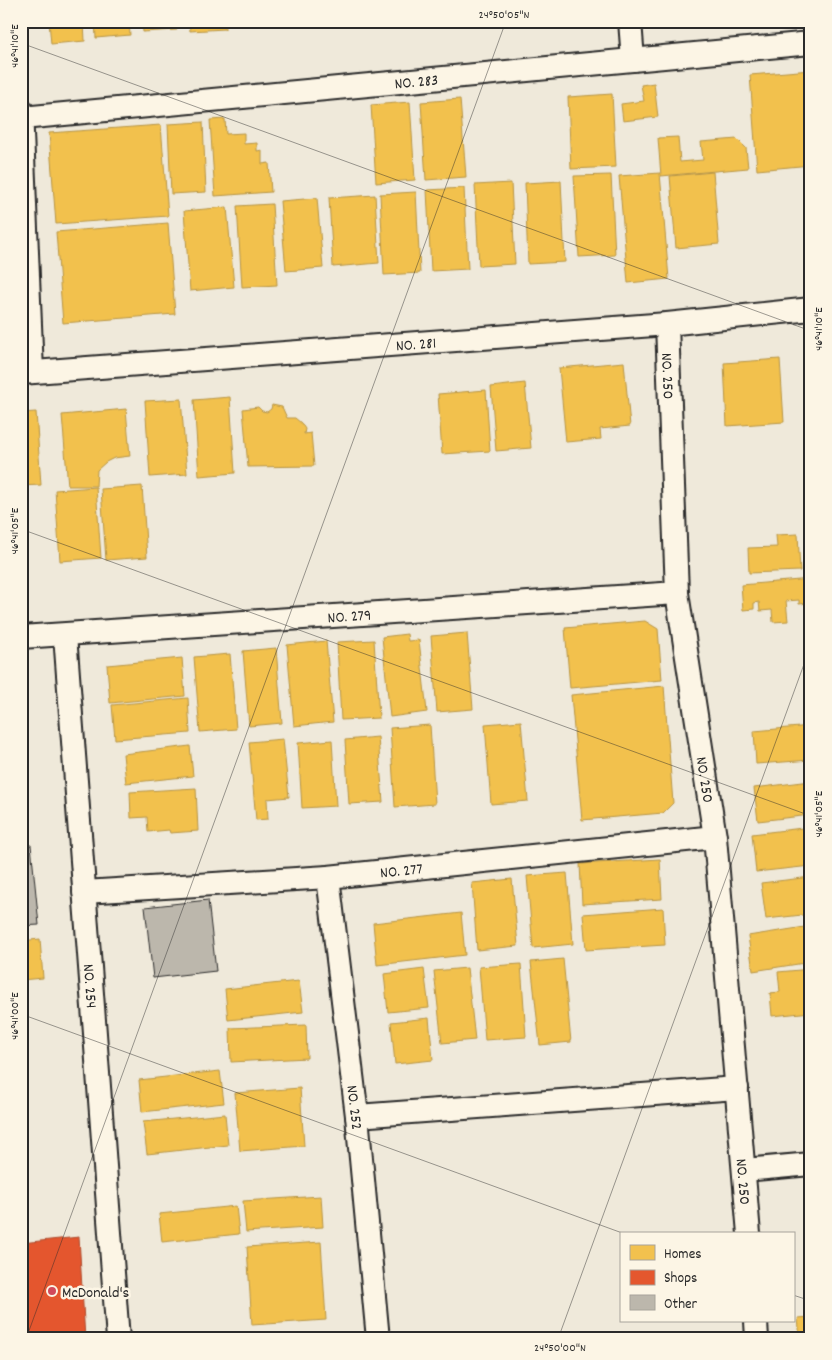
<svg xmlns="http://www.w3.org/2000/svg" width="832" height="1360" viewBox="0 0 832 1360" font-family="Dekko,sans-serif">
<style>
.homes{fill:#f2c14e;stroke:#b69444}
.shops{fill:#e4572e;stroke:#ac4a2d}
.building{fill:#bcb7ac;stroke:#2b2b2b}
.lines{fill:none;stroke-linecap:round;stroke-linejoin:round}
.street-casing{stroke:#2b2b2b;stroke-width:26}
.street{stroke:#fcf5e5;stroke-width:22}
.ticks{fill:none;stroke:#2b2b2b;stroke-width:1;stroke-opacity:0.45}
.poi-dot{fill:#d1495b;stroke:#fcf5e5;stroke-width:2}
.labels{text-anchor:middle;stroke-width:5;stroke-linejoin:round;paint-order:stroke}
.street-label{font-size:16px;fill:#2b2b2b;stroke:#fcf5e5}
.poi-label{font-size:16px;fill:#2b2b2b;stroke:#fcf5e5;text-anchor:start}
.neatline{fill:none;stroke:#2b2b2b;stroke-width:2}
.ticks-label{font-size:12px;text-anchor:middle;fill:#2b2b2b}
</style>
<rect width="100%" height="100%" fill="#efe9da"/>
<filter id="ink" filterUnits="userSpaceOnUse"><feTurbulence type="fractalNoise" baseFrequency=".02" numOctaves="2"/><feDisplacementMap in="SourceGraphic" scale="10" xChannelSelector="R" yChannelSelector="G"/><feConvolveMatrix kernelMatrix="1 2 1 2 8 2 1 2 1" color-interpolation-filters="sRGB"/></filter>
<g filter="url(#ink)">
<g class="homes">
<polygon points="49,21 84,21 85,41 51,44"/>
<polygon points="95,21 129,21 130,35 96,38"/>
<polygon points="142,21 176,21 177,30 143,32"/>
<polygon points="189,21 225,21 225,29 190,31"/>
<polygon points="330,21 358,21 330,24"/>
<polygon points="553,21 600,21 553,26"/>
<polygon points="811,70 811,165 757,170 750,75"/>
<polygon points="654,83 658,117 623,121 621,104 644,101 641,85"/>
<polygon points="612,94 616,167 571,169 568,97"/>
<polygon points="460,99 466,177 426,180 421,102"/>
<polygon points="410,102 415,180 376,183 371,105"/>
<polygon points="225,119 226,134 244,133 244,144 257,143 257,151 262,150 262,164 269,163 271,192 215,196 210,120"/>
<polygon points="203,122 206,192 171,194 168,124"/>
<polygon points="161,125 168,216 56,224 49,133"/>
<polygon points="678,137 680,162 703,160 701,142 737,139 746,148 748,168 661,176 658,138"/>
<polygon points="713,172 719,244 676,248 670,176"/>
<polygon points="660,173 669,279 628,283 619,176"/>
<polygon points="611,175 615,255 579,257 574,176"/>
<polygon points="561,181 565,262 528,264 525,183"/>
<polygon points="511,183 515,264 479,266 475,185"/>
<polygon points="464,188 468,269 431,271 427,190"/>
<polygon points="416,192 420,273 384,275 380,194"/>
<polygon points="375,195 379,263 333,267 329,198"/>
<polygon points="317,198 323,268 286,271 280,201"/>
<polygon points="272,204 277,285 242,287 237,206"/>
<polygon points="227,207 234,287 190,291 184,211"/>
<polygon points="168,223 175,314 63,323 56,232"/>
<polygon points="811,352 811,416 806,353"/>
<polygon points="780,359 784,422 727,426 724,363"/>
<polygon points="624,362 630,426 600,429 601,439 566,442 559,368"/>
<polygon points="525,383 531,448 496,451 491,387"/>
<polygon points="486,390 490,451 442,454 438,394"/>
<polygon points="230,397 235,473 199,476 194,400"/>
<polygon points="181,399 187,474 150,477 145,401"/>
<polygon points="272,405 282,407 287,418 295,418 301,423 305,429 304,434 311,433 314,466 248,467 243,409 258,407 262,411 267,412 271,409"/>
<polygon points="126,409 130,456 114,458 106,462 97,470 96,486 68,486 62,415"/>
<polygon points="36,412 41,485 21,486 21,413"/>
<polygon points="142,486 147,557 106,560 101,489"/>
<polygon points="96,487 101,558 60,561 55,490"/>
<polygon points="798,534 800,571 749,573 748,548 777,547 776,535"/>
<polygon points="811,579 811,603 799,604 799,600 786,601 788,621 773,622 772,610 760,611 759,602 754,603 754,609 743,610 741,585"/>
<polygon points="645,621 658,629 662,680 570,688 565,628"/>
<polygon points="467,633 473,709 437,712 431,636"/>
<polygon points="407,634 408,641 419,640 427,712 390,717 382,637"/>
<polygon points="374,640 379,718 341,720 337,642"/>
<polygon points="326,641 333,722 294,726 287,645"/>
<polygon points="276,648 282,723 249,726 243,651"/>
<polygon points="230,654 236,729 200,732 194,657"/>
<polygon points="182,658 185,696 110,703 107,665"/>
<polygon points="664,686 673,803 663,813 582,820 571,695"/>
<polygon points="188,698 190,733 115,739 112,705"/>
<polygon points="521,721 528,801 491,804 485,724"/>
<polygon points="430,725 435,804 395,807 390,728"/>
<polygon points="811,726 811,760 756,764 754,731"/>
<polygon points="378,737 383,802 349,804 345,740"/>
<polygon points="283,739 289,797 267,799 268,819 256,820 249,742"/>
<polygon points="332,740 336,806 302,808 298,743"/>
<polygon points="190,746 193,776 126,783 123,754"/>
<polygon points="811,781 811,815 758,821 754,788"/>
<polygon points="196,788 198,831 170,833 169,830 148,832 147,817 131,818 130,792"/>
<polygon points="811,827 811,866 756,872 752,834"/>
<polygon points="660,859 662,899 582,904 580,864"/>
<polygon points="567,873 573,944 533,948 527,876"/>
<polygon points="811,877 811,914 766,919 761,883"/>
<polygon points="512,879 518,946 477,950 472,883"/>
<polygon points="663,908 665,945 586,950 583,914"/>
<polygon points="461,913 465,955 377,965 373,923"/>
<polygon points="811,926 811,962 753,971 748,936"/>
<polygon points="40,939 43,978 21,980 21,941"/>
<polygon points="563,959 571,1042 540,1045 531,962"/>
<polygon points="521,964 526,1037 485,1040 479,967"/>
<polygon points="467,968 475,1040 442,1043 434,971"/>
<polygon points="424,969 429,1008 388,1012 384,974"/>
<polygon points="811,969 811,1012 772,1016 770,993 780,992 778,972"/>
<polygon points="299,981 303,1012 228,1020 225,989"/>
<polygon points="429,1018 433,1060 395,1064 391,1022"/>
<polygon points="306,1025 307,1058 231,1062 230,1028"/>
<polygon points="220,1071 224,1103 142,1112 139,1080"/>
<polygon points="300,1088 304,1146 240,1151 235,1093"/>
<polygon points="225,1114 228,1145 147,1154 143,1122"/>
<polygon points="321,1196 323,1227 246,1232 243,1201"/>
<polygon points="236,1206 239,1234 162,1242 159,1214"/>
<polygon points="321,1242 326,1320 252,1325 247,1247"/>
<polygon points="811,1317 811,1339 800,1339 798,1318"/>
</g>
<polygon class="shops" points="79,1237 85,1339 21,1339 21,1243"/>
<g class="building">
<polygon points="31,845 39,925 21,926 21,846"/>
<polygon points="208,900 216,971 153,978 145,907"/>
</g>
<g class="lines">
<defs>
<g id="street">
<polyline points="630,21 633,60"/>
<polyline points="21,109 32,372"/>
<path id="s1" d="M22 118 811 43"/>
<path id="s2" d="M667 324 677 593 715 837 749 1234"/>
<path id="s3" d="M21 373 667 324 811 309"/>
<path id="s4" d="M65 635 118 1339"/>
<path id="s5" d="M21 637 677 593"/>
<path id="s6" d="M328 877 357 1116 378 1339"/>
<path id="s7" d="M84 892 328 877 715 837"/>
<polyline points="357,1116 737,1088"/>
<polyline points="744,1170 811,1164"/>
<polyline points="756,1321 757,1339"/>
</g>
</defs>
<use href="#street" class="street-casing"/>
<use href="#street" class="street"/>
</g>
</g>
<path class="ticks" d="M21 43 811 331M21 529 811 816M21 1014 625 1234M793 1295 811 1301M26 1339 506 21M558 1339 811 645"/>
<circle class="poi-dot" cx="52" cy="1291" r="5"/>
<g class="labels">
<g class="street-label">
<text dy="6" stroke="none"><textPath href="#s1" startOffset="396">NO. 283</textPath></text>
<text dy="6" stroke="none"><textPath href="#s3" startOffset="396">NO. 281</textPath></text>
<text dy="6" stroke="none"><textPath href="#s2" startOffset="52">NO. 250</textPath></text>
<text dy="6" stroke="none"><textPath href="#s5" startOffset="329">NO. 279</textPath></text>
<text dy="6" stroke="none"><textPath href="#s2" startOffset="458">NO. 250</textPath></text>
<text dy="6" stroke="none"><textPath href="#s7" startOffset="318">NO. 277</textPath></text>
<text dy="6" stroke="none"><textPath href="#s4" startOffset="352">NO. 254</textPath></text>
<text dy="6" stroke="none"><textPath href="#s6" startOffset="232">NO. 252</textPath></text>
<text dy="6" stroke="none"><textPath href="#s2" startOffset="862">NO. 250</textPath></text>
</g>
<g class="poi-label">
<text x="62" y="1297">McDonald's</text>
</g>
</g>
<rect width="832" height="1360" fill="none" stroke="#fcf5e5" stroke-width="55"/>
<rect x="620" y="1232" width="175" height="90" fill="#fcf5e5" stroke="#a8a49b"/>
<rect x="630" y="1245" width="25" height="15" fill="#f2c14e" stroke="#a8a49b"/>
<text x="664" y="1258" font-size="15" fill="#2b2b2b">Homes</text>
<rect x="630" y="1270" width="25" height="15" fill="#e4572e" stroke="#a8a49b"/>
<text x="664" y="1282" font-size="15" fill="#2b2b2b">Shops</text>
<rect x="630" y="1295" width="25" height="15" fill="#bcb7ac" stroke="#a8a49b"/>
<text x="664" y="1308" font-size="15" fill="#2b2b2b">Other</text>
<rect x="28" y="28" width="776" height="1304" class="neatline"/>
<g class="ticks-label">
<text x="504" y="18">24°50'05"N</text>
<text transform="translate(14 46) rotate(-90)" y="4">46°41'10"E</text>
<text transform="translate(818 329) rotate(-90)" y="4">46°41'10"E</text>
<text transform="translate(14 531) rotate(-90)" y="4">46°41'05"E</text>
<text transform="translate(818 814) rotate(-90)" y="4">46°41'05"E</text>
<text transform="translate(14 1016) rotate(-90)" y="4">46°41'00"E</text>
<text x="560" y="1351">24°50'00"N</text>
</g>
</svg>
